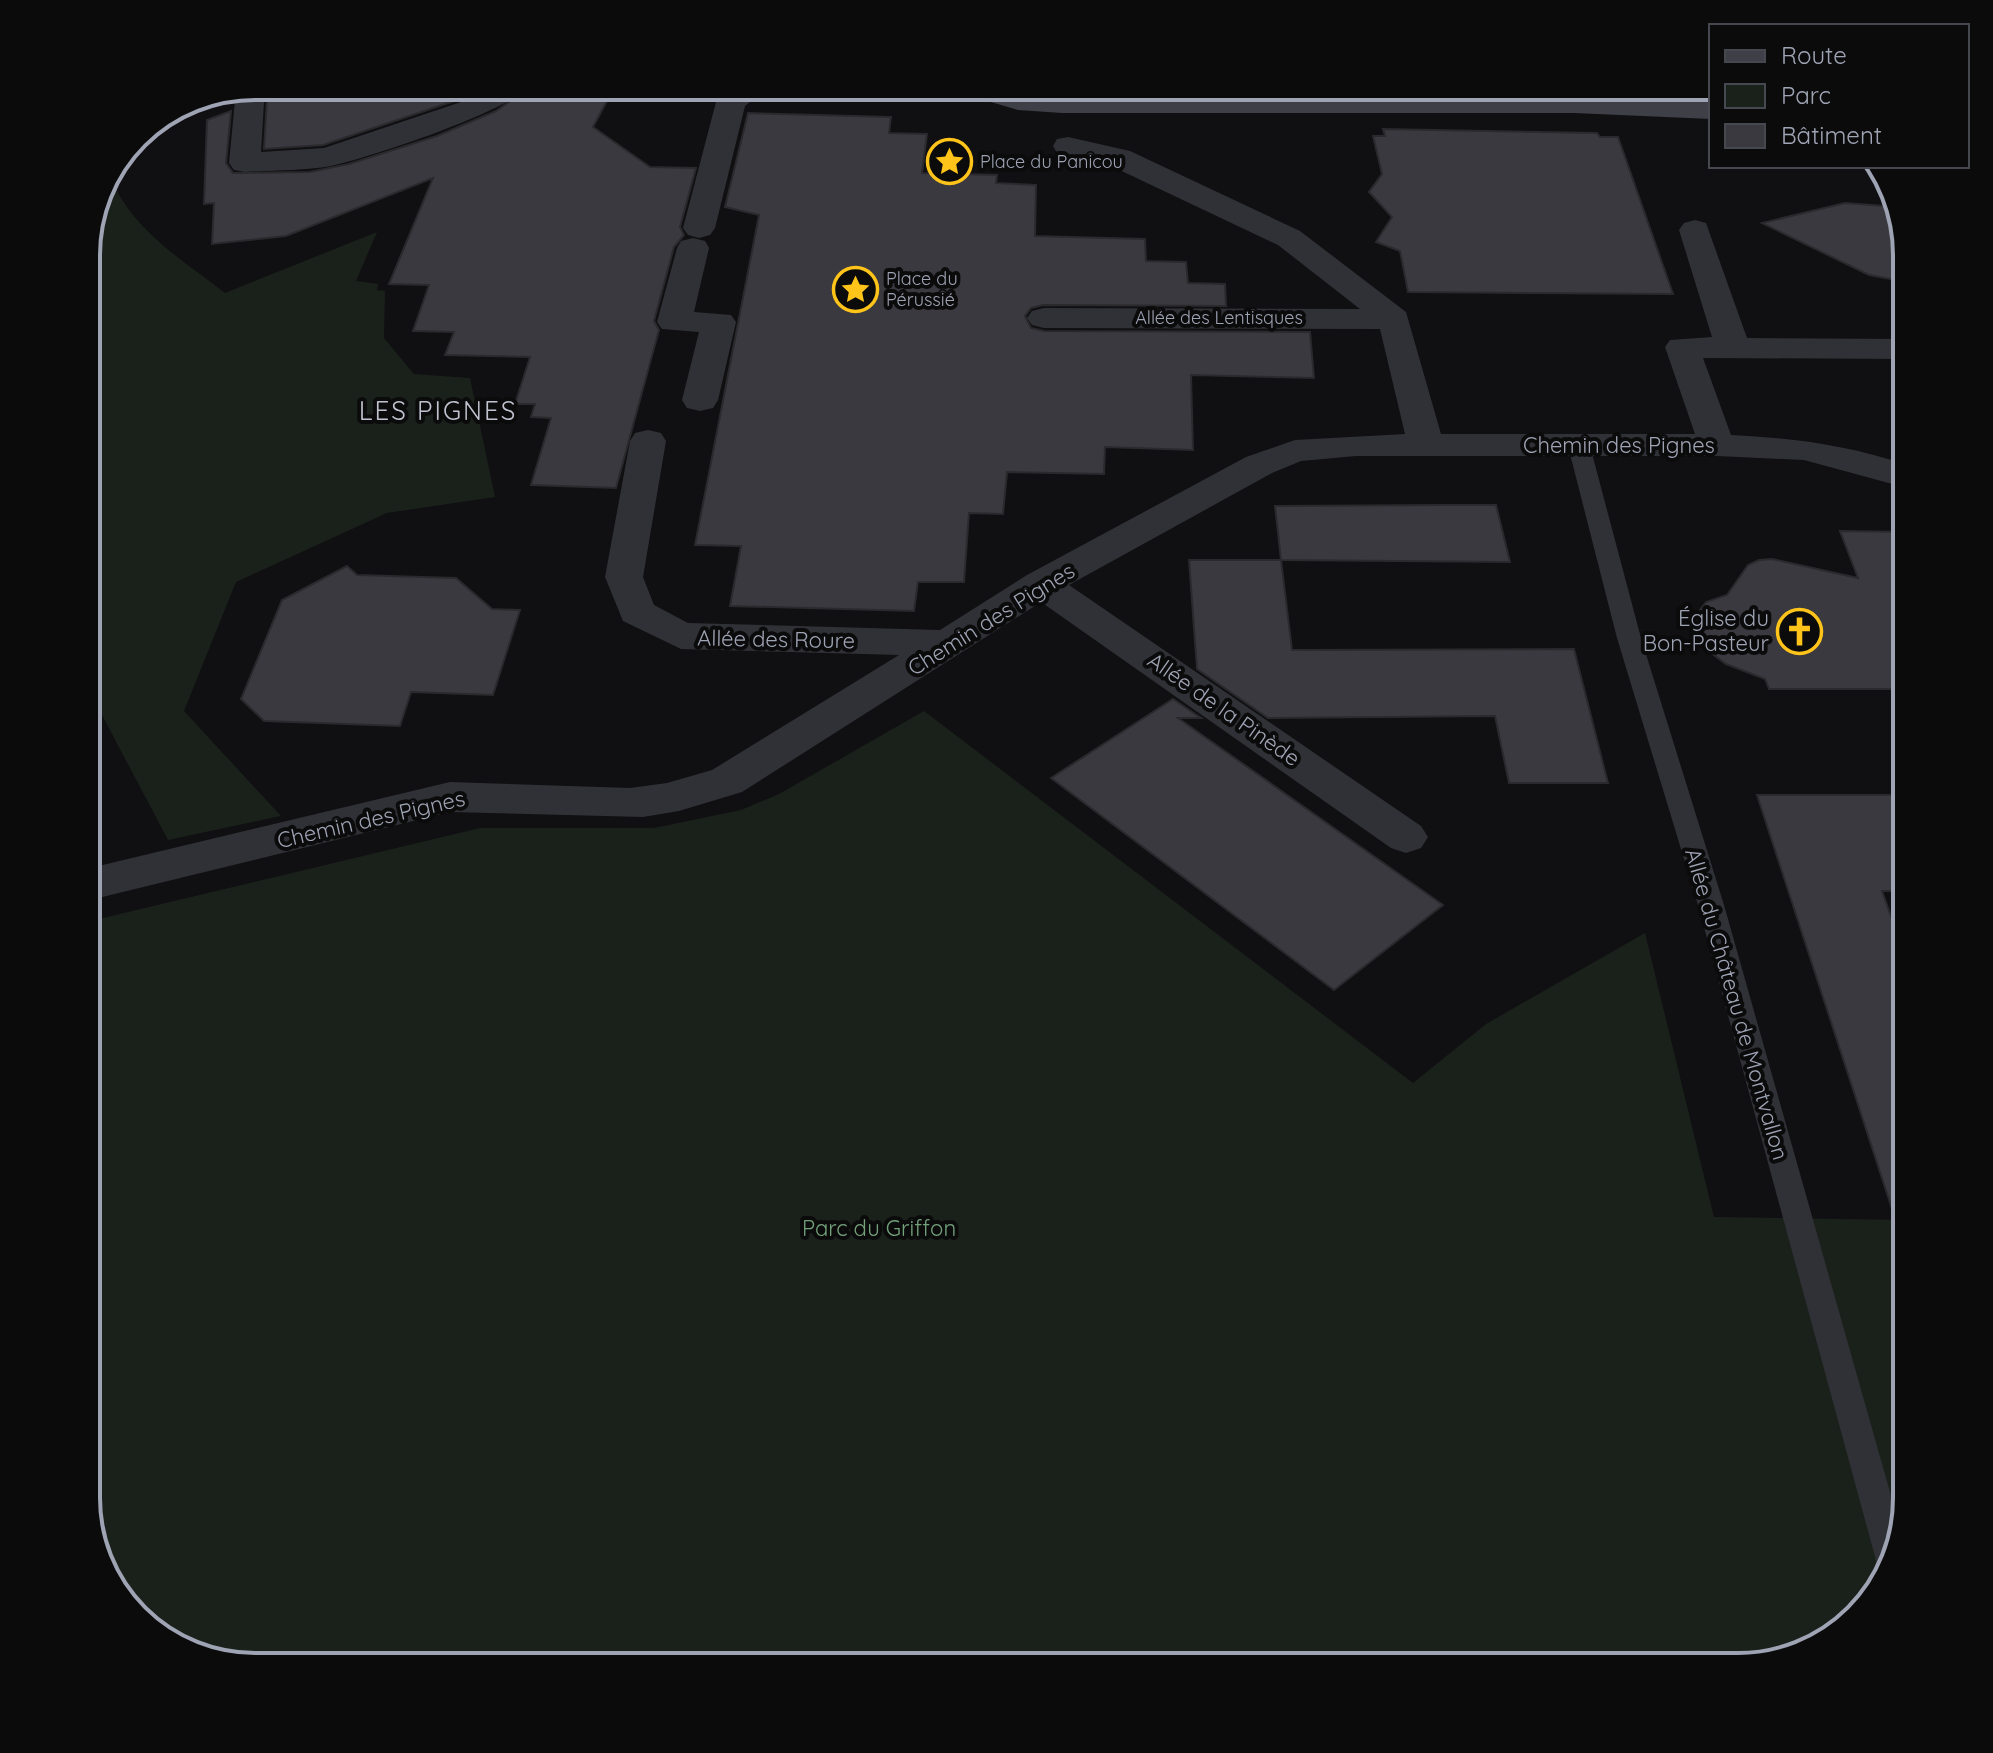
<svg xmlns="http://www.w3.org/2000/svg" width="1993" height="1753" viewBox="0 0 1993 1753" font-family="Quicksand,sans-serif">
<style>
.green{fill:#1a211b}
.building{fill:#39393f;stroke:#2a292d;stroke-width:2}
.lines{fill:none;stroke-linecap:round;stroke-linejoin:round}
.lane{fill:#303136;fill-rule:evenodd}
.street{fill:#303136;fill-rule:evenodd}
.secondary{fill:#3e3f47;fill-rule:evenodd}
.labels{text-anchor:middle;stroke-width:8;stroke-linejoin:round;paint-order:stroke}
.far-poi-label{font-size:18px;fill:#9fa4b4;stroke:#0b0b0c;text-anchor:start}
.far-street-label{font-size:18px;fill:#9fa4b4;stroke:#0b0b0c}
.street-label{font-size:22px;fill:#9fa4b4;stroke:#0b0b0c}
.poi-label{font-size:22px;fill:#9fa4b4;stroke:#0b0b0c;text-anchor:end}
.park-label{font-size:22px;fill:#73a17a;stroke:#0b0b0c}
.quarter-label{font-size:26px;letter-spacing:2px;fill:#c0c3cf;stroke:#0b0b0c}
.rim{fill:none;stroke:#9fa4b4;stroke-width:4}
</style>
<rect width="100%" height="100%" fill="#100f11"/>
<g class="green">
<path d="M109 173C129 228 180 258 225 293L377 232 356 281 378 284 377 290 385 291 384 338 414 374 470 378 495 497 387 513 236 582 184 711 281 816 168 840 102 715 86 711V244L104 180Z"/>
<polygon points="924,711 1413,1083 1486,1024 1645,933 1714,1217 1907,1220 1907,1508 1894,1563 1858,1617 1803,1654 1738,1667 255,1667 191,1654 136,1618 99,1563 86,1508 86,922 480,828 654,828 741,810 779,794"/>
</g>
<g class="building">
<polygon points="303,86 485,86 463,98 323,145 264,149 267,99"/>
<polygon points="531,86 615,86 593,127 650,167 696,168 680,227 684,235 674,247 654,321 659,330 616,488 531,485 551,418 531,417 535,404 515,404 530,357 445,355 454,332 413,331 429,285 389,284 433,178 286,236 212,244 214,203 204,204 207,120 231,111 226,163 233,173 310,172 349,164 437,136 496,111"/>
<polygon points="748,113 891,117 889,133 927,134 922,173 997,175 996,183 1036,185 1035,236 1145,239 1146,261 1186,262 1188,283 1225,284 1226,306 1043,305 1031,308 1025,316 1031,328 1044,331 1310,332 1314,378 1191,375 1193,450 1105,447 1104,474 1007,472 1003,514 969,513 964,582 918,582 914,611 730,606 741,546 695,545 759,215 725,207"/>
<polygon points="1383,129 1597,133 1600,137 1618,137 1673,294 1408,292 1400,251 1376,242 1392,217 1369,192 1382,174 1373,136 1385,136"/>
<polygon points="1845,203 1897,207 1907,255 1907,282 1869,275 1762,223"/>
<polygon points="1442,505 1496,505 1510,562 1281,560 1275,506"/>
<polygon points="1840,531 1907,532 1907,693 1902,689 1769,689 1765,679 1726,664 1699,644 1690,623 1706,602 1727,595 1748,565 1759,560 1772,559 1858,578"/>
<polygon points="1189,560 1281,560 1292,650 1574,649 1608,783 1509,783 1495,716 1268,718 1197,669"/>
<polygon points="347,566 357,575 456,578 492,609 520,610 493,695 411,692 400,726 264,721 241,699 282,600"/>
<polygon points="1173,699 1201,718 1178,718 1443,905 1334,990 1051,778"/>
<polygon points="1757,795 1892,795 1907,837 1907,891 1882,891 1907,961 1907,1222 1897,1224"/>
</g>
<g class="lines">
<g class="lane">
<polygon points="795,86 835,86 814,96"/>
<polygon points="1579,440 1590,446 1641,638 1724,905 1901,1531 1894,1563 1885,1576 1877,1564 1698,905 1617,638 1568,446"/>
</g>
<g class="street">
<path d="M265 86 261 152 324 148 464 101 491 86H528C511 111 365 159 331 166 303 171 273 170 245 172L234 170 229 163 236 90Z"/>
<polygon points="735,86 770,86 745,106 715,228 710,235 699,238 688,235 683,228 716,102"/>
<polygon points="1312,86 1342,86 1338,94 1316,94"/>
<path d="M1068 137 1130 151 1300 231 1406 312 1441 434H1695L1665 347 1670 340 1712 337 1679 230 1684 223 1695 220 1706 223 1747 338 1907 339V359L1703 358 1731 435C1793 438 1848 445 1907 465V488L1804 460 1717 456H1356L1301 461 1272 473 1069 585 1421 826 1428 837 1421 848 1406 853 1391 848 1041 602 742 792 679 811 643 817 450 812 86 901V869L450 782 630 788 667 783 712 770 899 655 681 649 623 621 605 577 630 441 635 433 648 430 661 433 666 441 643 577 654 605 688 623 940 630 1027 575 1246 457 1295 440 1405 434 1380 329 1044 328 1032 325 1027 318 1032 311 1044 308 1360 309 1278 245 1109 165 1057 153 1053 146 1057 139Z"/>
<polygon points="693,238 705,241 709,248 694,312 731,315 736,322 718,400 713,408 700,411 687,408 682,400 699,332 662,329 657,322 677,248 681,241"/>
</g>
<path class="secondary" d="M953 86C990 86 1025 92 1062 95H1574L1711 101V119L1574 113H1062L1018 110 957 92Z"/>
</g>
<defs>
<symbol id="sight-ring" viewBox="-11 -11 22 22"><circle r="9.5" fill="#0b0b0c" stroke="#ffc41a" stroke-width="1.5"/><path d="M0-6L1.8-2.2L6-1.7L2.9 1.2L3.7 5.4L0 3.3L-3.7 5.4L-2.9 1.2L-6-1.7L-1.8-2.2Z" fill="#ffc41a"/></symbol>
<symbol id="church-ring" viewBox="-11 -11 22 22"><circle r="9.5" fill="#0b0b0c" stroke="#ffc41a" stroke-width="1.5"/><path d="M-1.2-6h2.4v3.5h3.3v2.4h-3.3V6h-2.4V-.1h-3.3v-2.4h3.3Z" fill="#ffc41a"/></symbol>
</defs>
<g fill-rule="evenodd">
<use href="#sight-ring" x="924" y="136" width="51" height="51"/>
<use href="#sight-ring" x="830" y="264" width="51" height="51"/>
<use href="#church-ring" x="1774" y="606" width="51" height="51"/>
</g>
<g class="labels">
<g class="far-poi-label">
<text x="980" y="168">Place du Panicou</text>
<text x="886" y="285">Place du<tspan x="886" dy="21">Pérussié</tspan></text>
</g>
<g class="far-street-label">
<text x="1219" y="324">Allée des Lentisques</text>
</g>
<g class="street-label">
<text x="1619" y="453">Chemin des Pignes</text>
<text transform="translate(991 619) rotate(-32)" y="8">Chemin des Pignes</text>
<text transform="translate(776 639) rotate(1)" y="8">Allée des Roure</text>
<text transform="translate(1224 709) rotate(35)" y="8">Allée de la Pinède</text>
<text transform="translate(371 819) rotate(-13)" y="8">Chemin des Pignes</text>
<text transform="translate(1737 1004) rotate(74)" y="8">Allée du Château de Montvallon</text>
</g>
<g class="poi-label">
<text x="1769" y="626">Église du<tspan x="1769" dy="25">Bon-Pasteur</tspan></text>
</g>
<g class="park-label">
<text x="879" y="1236">Parc du Griffon</text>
</g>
<g class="quarter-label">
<text x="438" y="420">LES PIGNES</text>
</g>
</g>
<path d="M0 0H1993V1753H0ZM255 100H1738A155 155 0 0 1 1893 255V1498A155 155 0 0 1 1738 1653H255A155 155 0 0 1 100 1498V255A155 155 0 0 1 255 100Z" fill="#0b0b0c" fill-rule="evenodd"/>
<path class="rim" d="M255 100H1738A155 155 0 0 1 1893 255V1498A155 155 0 0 1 1738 1653H255A155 155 0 0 1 100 1498V255A155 155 0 0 1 255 100Z"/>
<rect x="1709" y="24" width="260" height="144" fill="#0b0b0c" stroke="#46484f" stroke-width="2"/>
<rect x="1725" y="50" width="40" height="12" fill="#3e3f47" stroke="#46484f" stroke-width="2"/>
<text x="1781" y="64" font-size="24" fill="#9fa4b4">Route</text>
<rect x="1725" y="84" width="40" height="24" fill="#1a211b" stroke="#46484f" stroke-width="2"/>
<text x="1781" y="104" font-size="24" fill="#9fa4b4">Parc</text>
<rect x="1725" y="124" width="40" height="24" fill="#39393f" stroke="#46484f" stroke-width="2"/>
<text x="1781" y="144" font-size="24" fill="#9fa4b4">Bâtiment</text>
</svg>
